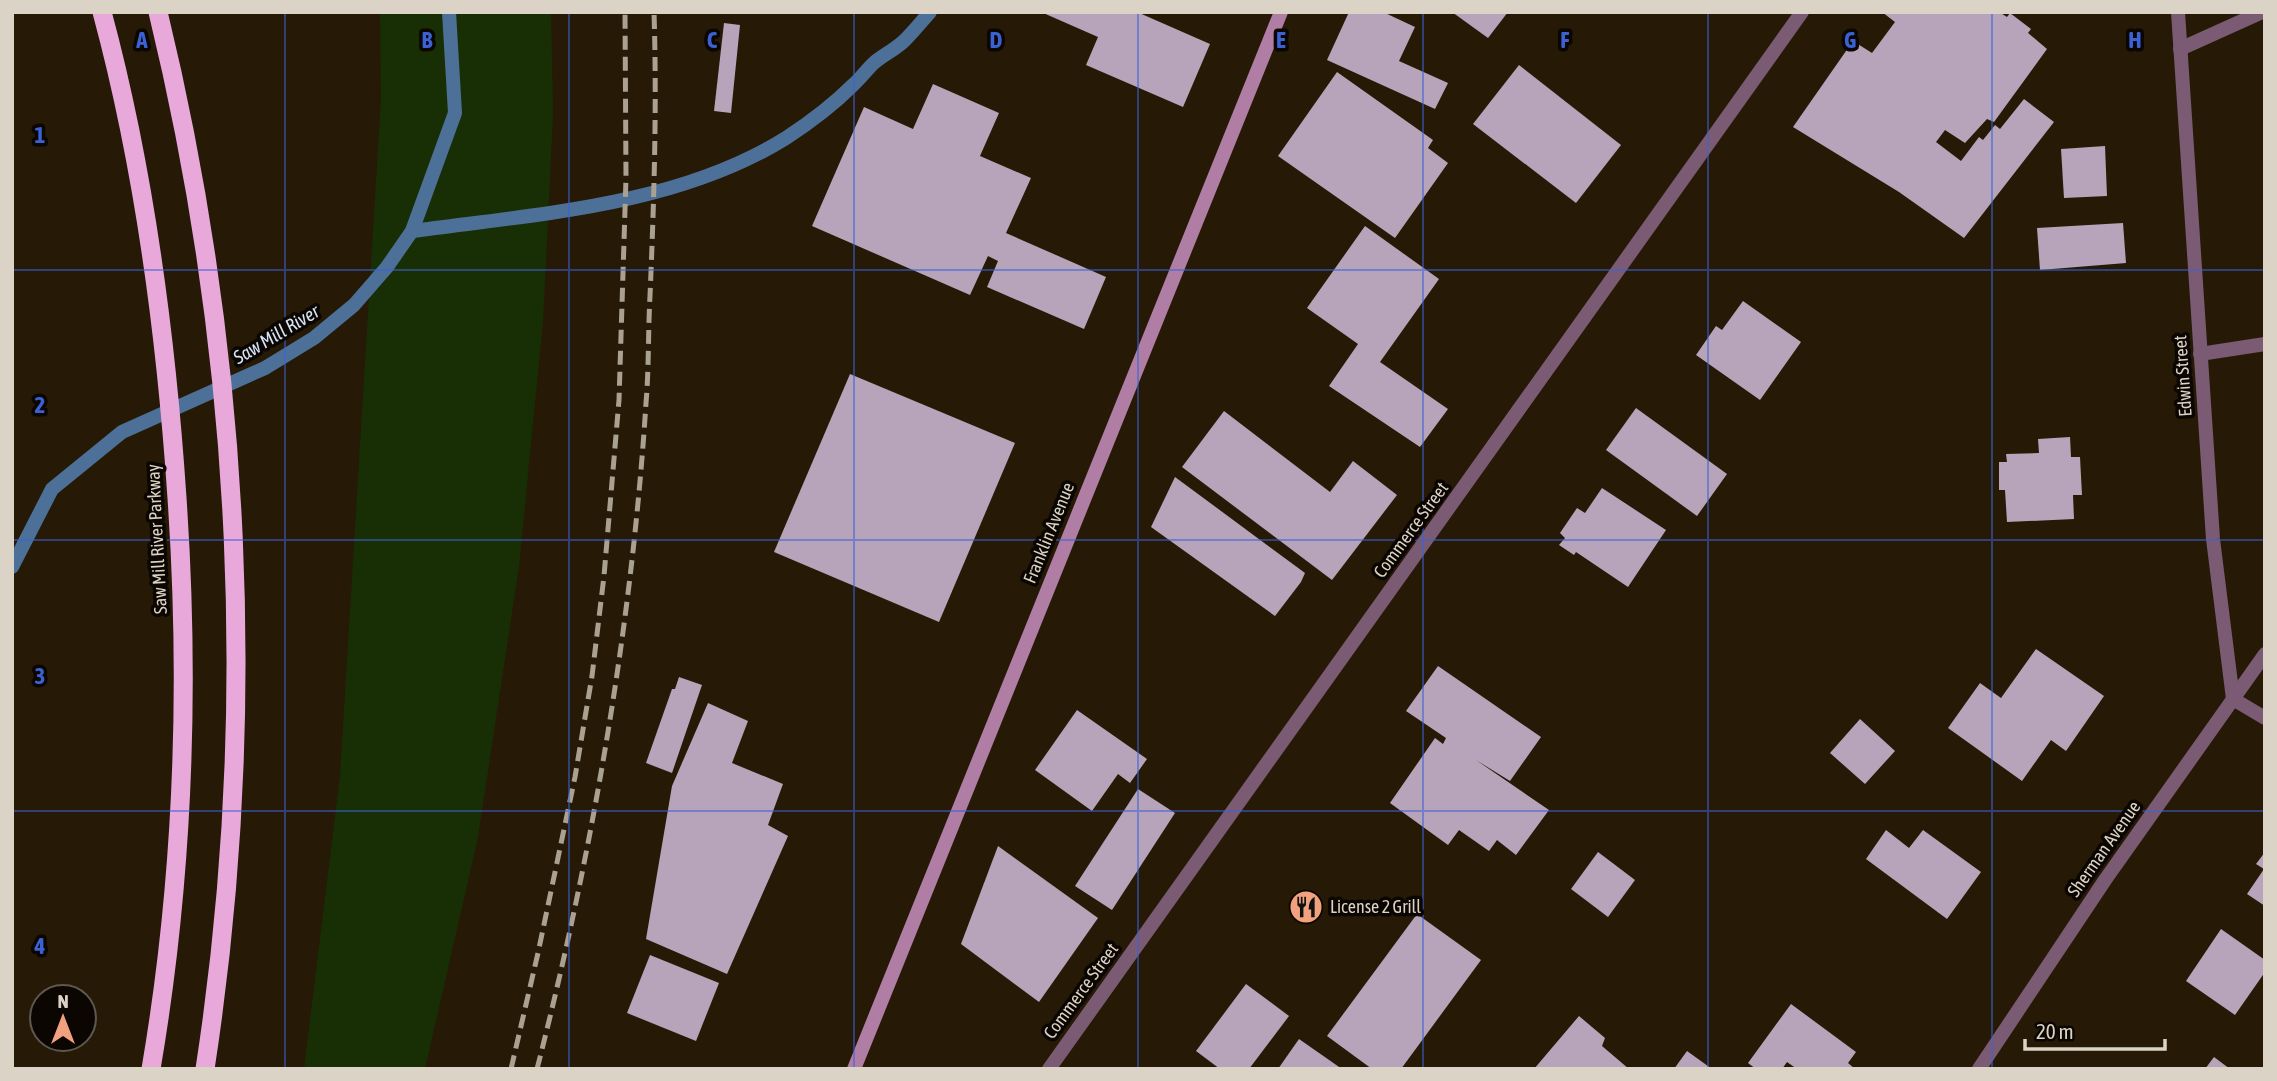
<svg xmlns="http://www.w3.org/2000/svg" width="2277" height="1081" viewBox="0 0 2277 1081" font-family="'Asap Condensed',sans-serif">
<style>
.green{fill:#182f06}
.lines{fill:none;stroke-linecap:round;stroke-linejoin:round}
.stream{stroke:#4d7098;stroke-width:14}
.building{fill:#b8a4ba}
.service{stroke:#7a5b73;stroke-width:14}
.minor{stroke:#7a5b73;stroke-width:14}
.secondary{stroke:#b07ea5;stroke-width:14}
.trunk{stroke:#e8a9da;stroke-width:19}
.rail{stroke:#aaa192;stroke-width:5;stroke-dasharray:14 7;stroke-linecap:butt}
.grid{fill:none;stroke:#3a62d5;stroke-width:2;stroke-opacity:0.55}
.labels{text-anchor:middle;stroke-width:7;stroke-linejoin:round;paint-order:stroke}
.street-label{font-size:18px;fill:#dbd3c6;stroke:#0b0601}
.poi-label{font-size:18px;fill:#dbd3c6;stroke:#0b0601;text-anchor:start}
.water-label{font-size:19px;font-style:italic;fill:#d6e4f7;stroke:#0b0601}
.grid-label{font-size:23px;text-anchor:middle;font-weight:bold;fill:#3a62d5;stroke:#0b0601;stroke-width:7;stroke-linejoin:round;paint-order:stroke}
</style>
<rect width="100%" height="100%" fill="#261a06"/>
<polygon class="green" points="380,12 551,12 553,115 543,322 519,566 478,837 425,1069 304,1069 340,776 381,99"/>
<g class="lines">
<g class="stream">
<path d="M412 231C537 214 677 206 786 138 809 123 833 105 853 85 861 78 867 69 875 62 885 54 896 49 905 40 914 31 922 21 930 12"/>
<polyline points="12,567 52,489 122,432 265,368 314,338 354,305 387,267 412,231 455,113 449,12"/>
</g>
</g>
<g class="building">
<polygon points="1041,12 1137,12 1210,44 1183,107 1086,65 1098,37"/>
<polygon points="1349,12 1383,12 1415,27 1399,61 1448,83 1435,109 1327,60"/>
<polygon points="1452,12 1508,12 1488,38"/>
<polygon points="1882,12 1999,12 2007,17 2010,13 2031,29 2028,33 2047,49 1994,122 1987,119 1965,143 1945,130 1936,142 1961,161 1979,137 1983,140 1995,125 2000,129 2024,99 2054,122 1964,238 1899,192 1793,127 1853,41 1872,53 1895,22"/>
<polygon points="724,23 740,25 731,113 714,111"/>
<polygon points="1519,65 1621,145 1576,203 1473,124"/>
<polygon points="1337,72 1433,140 1428,148 1448,163 1395,238 1278,156"/>
<polygon points="933,84 999,113 980,156 1031,178 1006,233 1106,277 1084,329 987,287 998,261 988,256 970,295 812,226 864,107 913,129"/>
<polygon points="2105,146 2107,196 2064,198 2061,149"/>
<polygon points="2123,223 2126,263 2040,270 2037,228"/>
<polygon points="1365,226 1439,279 1380,362 1448,409 1420,447 1329,386 1358,344 1307,308"/>
<polygon points="1743,301 1801,342 1760,400 1696,355 1716,326 1722,330"/>
<polygon points="850,374 1015,443 939,622 774,552"/>
<polygon points="1636,408 1727,474 1697,516 1606,450"/>
<polygon points="1224,411 1330,492 1353,461 1397,495 1332,580 1182,467"/>
<polygon points="2070,437 2071,457 2080,457 2082,495 2073,495 2074,519 2007,522 2005,490 1999,490 1999,462 2007,462 2006,454 2039,453 2038,439"/>
<polygon points="1175,477 1305,573 1301,582 1275,616 1151,527"/>
<polygon points="1602,488 1666,530 1628,587 1576,552 1574,555 1559,545 1565,538 1560,533 1577,508 1585,513"/>
<polygon points="2036,649 2104,696 2066,751 2051,740 2022,781 1948,728 1980,683 2001,698"/>
<polygon points="1438,666 1541,737 1510,781 1476,760 1549,810 1516,855 1497,840 1489,851 1459,830 1448,845 1390,803 1435,738 1443,744 1446,738 1406,711"/>
<polygon points="679,677 702,685 672,773 646,763 672,689 675,689"/>
<polygon points="708,703 748,721 732,763 783,784 768,825 788,836 727,974 646,939 672,786"/>
<polygon points="1077,710 1147,759 1130,783 1118,774 1092,811 1035,770"/>
<polygon points="1860,719 1895,751 1865,784 1830,753"/>
<polygon points="1138,789 1175,813 1112,910 1075,886"/>
<polygon points="1886,830 1909,848 1923,830 1981,872 1947,919 1866,859"/>
<polygon points="998,846 1098,918 1039,1002 961,944"/>
<polygon points="1598,852 1635,880 1608,917 1571,889"/>
<polygon points="2265,852 2265,906 2247,894 2264,869 2256,864"/>
<polygon points="1417,914 1481,960 1401,1069 1372,1069 1327,1036"/>
<polygon points="2221,929 2265,960 2265,972 2235,1015 2186,981"/>
<polygon points="650,955 719,983 696,1041 627,1013"/>
<polygon points="1246,984 1289,1016 1249,1069 1220,1069 1196,1051"/>
<polygon points="1791,1004 1856,1052 1848,1063 1855,1069 1797,1069 1787,1062 1782,1069 1756,1069 1748,1063"/>
<polygon points="1579,1016 1605,1038 1602,1046 1629,1069 1534,1069"/>
<polygon points="1299,1039 1342,1069 1278,1069"/>
<polygon points="1687,1051 1712,1069 1674,1069"/>
<polygon points="2214,1057 2230,1069 2205,1069"/>
</g>
<g class="lines">
<g class="service">
<polyline points="2180,49 2262,12"/>
<polyline points="2200,354 2265,344"/>
</g>
<g class="minor">
<polyline points="2178,12 2213,539 2233,699 2265,718"/>
<polyline points="1049,1069 1802,12"/>
<polyline points="1979,1069 2105,880 2265,654"/>
</g>
<polyline class="secondary" points="854,1069 1281,12"/>
<g class="trunk">
<path d="M102 12C145 171 166 334 177 498 190 687 183 881 151 1069"/>
<path d="M158 12C242 357 259 718 205 1069"/>
</g>
<g class="rail">
<polyline points="511,1069 538,953 575,777 592,676 604,576 619,400 626,178 625,12"/>
<path d="M537 1069C592 855 632 624 646 403 649 368 648 332 650 296 654 201 657 107 654 12"/>
</g>
</g>
<path class="grid" d="M285 12V1069M569 12V1069M854 12V1069M1138 12V1069M1423 12V1069M1708 12V1069M1992 12V1069M12 270H2265M12 540H2265M12 811H2265"/>
<defs>
<symbol id="restaurant-disc" viewBox="-11 -11 22 22"><circle r="9.5" fill="#f1a17d" stroke="#0b0601"/><path d="M-5-6h1v4h1v-4h1v4h1v-4h1v5L-1.5 .5V6h-2V.5L-5-1ZM5-6V6H3V1.5H1.5Q1.5-4 5-6Z" fill="#111"/></symbol>
</defs>
<g fill-rule="evenodd">
<use href="#restaurant-disc" x="1287" y="888" width="38" height="38"/>
</g>
<g class="labels">
<g class="street-label">
<text transform="translate(2183 376) rotate(-94)" y="6">Edwin Street</text>
<text transform="translate(1411 530) rotate(-54)" y="6">Commerce Street</text>
<text transform="translate(1049 533) rotate(-68)" y="6">Franklin Avenue</text>
<text transform="translate(157 539) rotate(-93)" y="6">Saw Mill River Parkway</text>
<text transform="translate(2104 849) rotate(-55)" y="6">Sherman Avenue</text>
<text transform="translate(1081 991) rotate(-54)" y="6">Commerce Street</text>
</g>
<g class="poi-label">
<text x="1330" y="913">License 2 Grill</text>
</g>
<g class="water-label">
<text transform="translate(276 334) rotate(-31)" y="7">Saw Mill River</text>
</g>
</g>
<g class="grid-label">
<text x="142" y="48">A</text>
<text x="427" y="48">B</text>
<text x="712" y="48">C</text>
<text x="996" y="48">D</text>
<text x="1281" y="48">E</text>
<text x="1565" y="48">F</text>
<text x="1850" y="48">G</text>
<text x="2135" y="48">H</text>
<text x="40" y="143">1</text>
<text x="40" y="413">2</text>
<text x="40" y="684">3</text>
<text x="40" y="954">4</text>
</g>
<rect width="2277" height="1081" fill="none" stroke="#dbd3c6" stroke-width="28"/>
<g transform="translate(63 1018)"><circle r="33" fill="#0b0601" stroke="#5e5850" stroke-width="2"/>
<path d="M0-5L12 26L0 18L-12 26Z" fill="#f1a17d"/>
<text y="-10" font-size="19" font-weight="bold" text-anchor="middle" fill="#dbd3c6">N</text>
</g>
<path d="M2025 1039v10h140v-10" fill="none" stroke="#dbd3c6" stroke-width="3.5"/>
<text x="2036" y="1039" font-size="21" fill="#dbd3c6" stroke="#0b0601" stroke-width="5" paint-order="stroke">20 m</text>
</svg>
